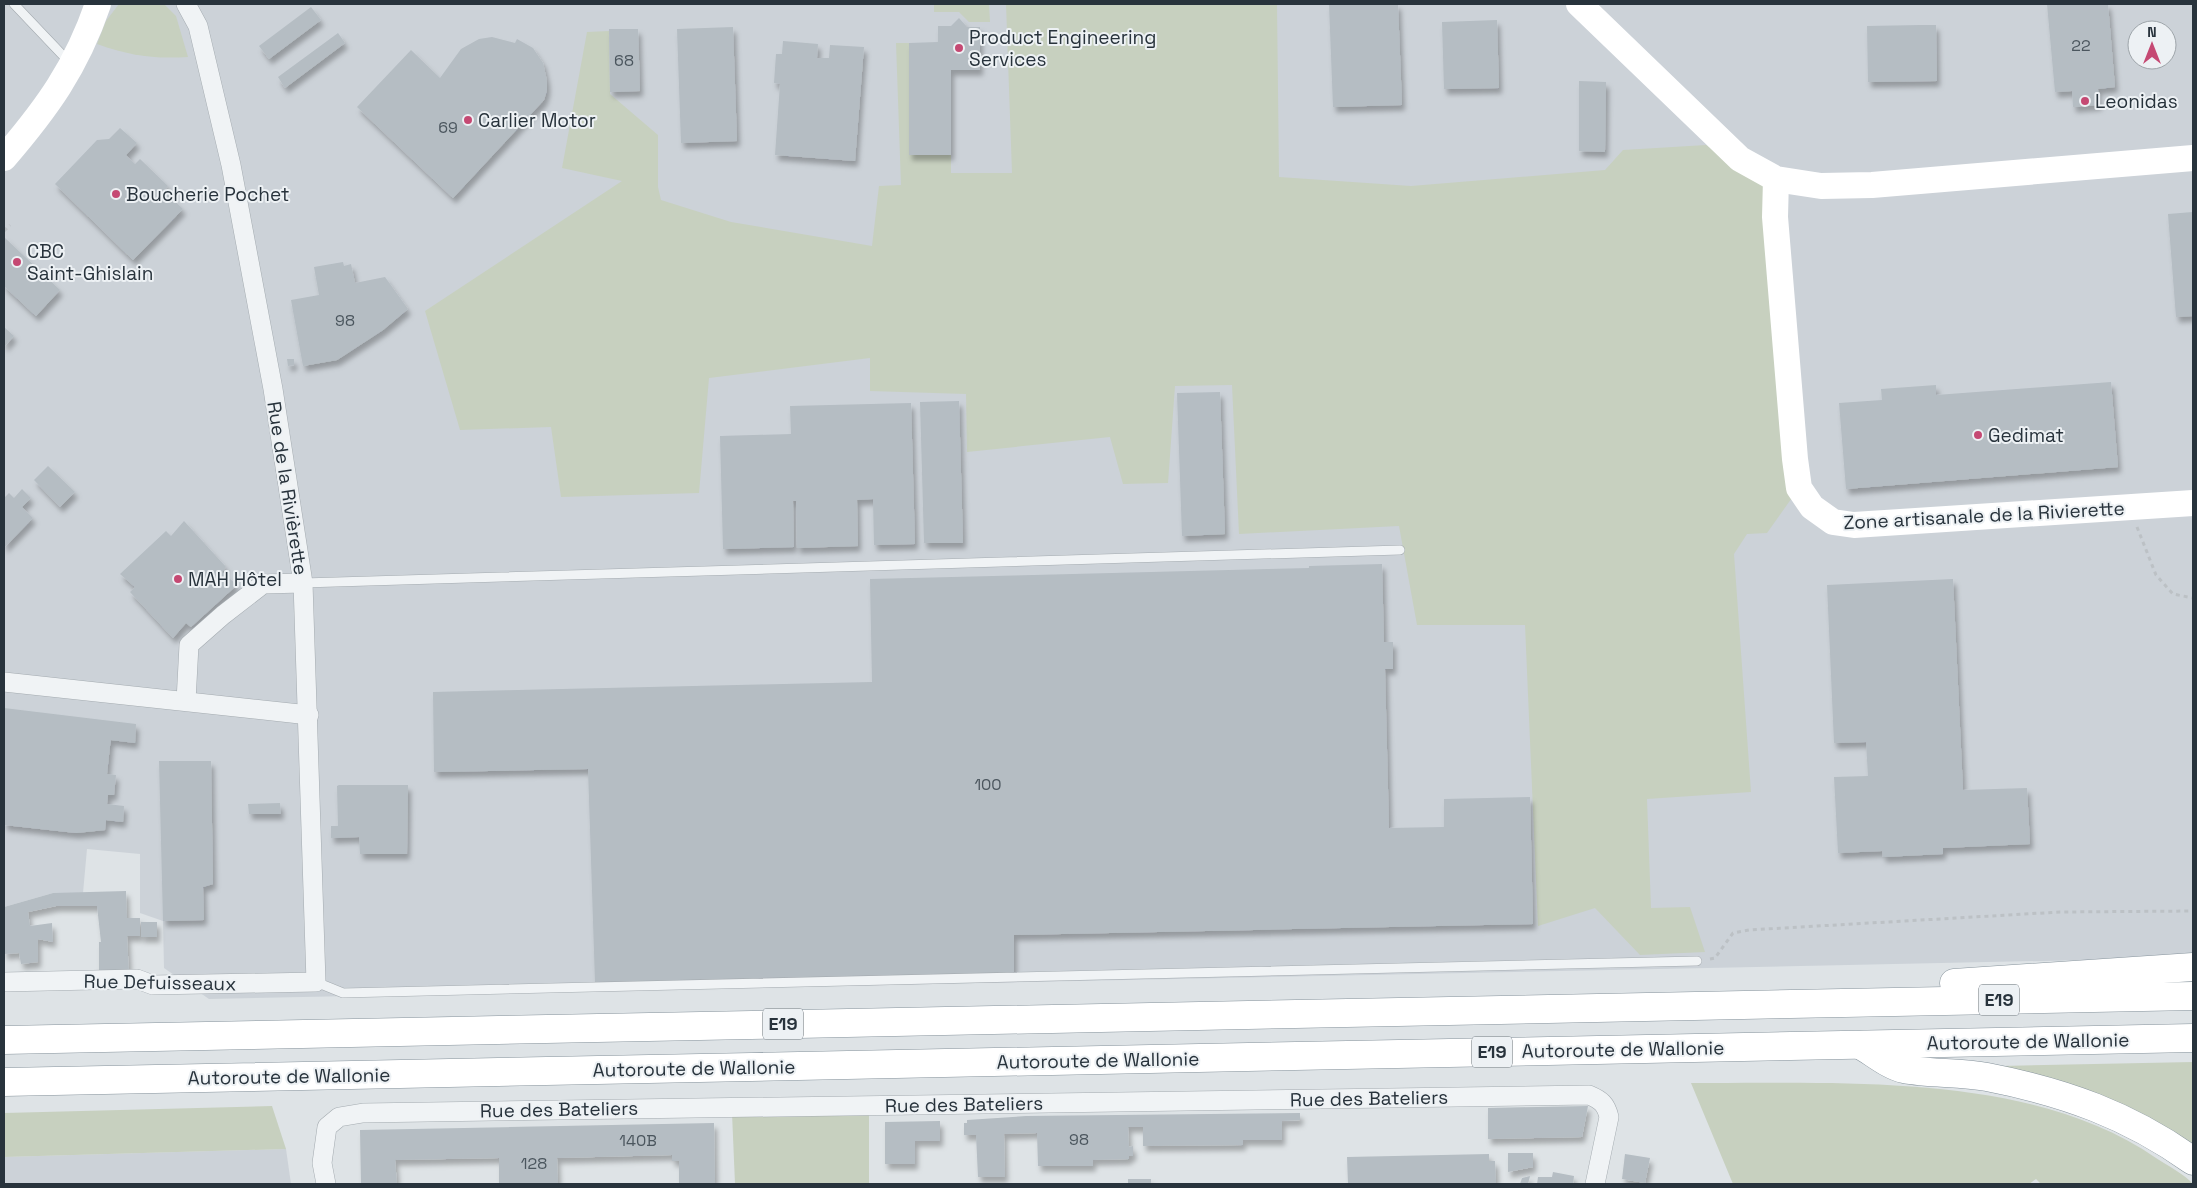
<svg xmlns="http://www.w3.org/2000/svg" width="2197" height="1188" viewBox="0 0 2197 1188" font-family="'Space Grotesk',sans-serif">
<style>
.built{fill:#ccd2d8;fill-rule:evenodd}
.green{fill:#c7d0bf}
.building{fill:#b5bdc3;filter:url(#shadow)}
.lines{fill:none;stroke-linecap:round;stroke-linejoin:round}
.lane-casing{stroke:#a4abb0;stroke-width:10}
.street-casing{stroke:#a4abb0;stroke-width:20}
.highway-casing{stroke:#86939c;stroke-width:29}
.path{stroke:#bcc1c5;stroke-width:3;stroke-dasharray:4 4;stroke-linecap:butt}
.lane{stroke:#f0f3f5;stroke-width:9}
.street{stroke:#f0f3f5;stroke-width:19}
.secondary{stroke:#fff;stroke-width:26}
.highway{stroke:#fff;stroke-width:28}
.poi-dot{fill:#c54973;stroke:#edf1f4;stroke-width:2}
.labels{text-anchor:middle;stroke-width:4;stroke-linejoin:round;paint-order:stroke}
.number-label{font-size:16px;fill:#4b565e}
.shield{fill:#edf1f4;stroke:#636c73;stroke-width:1}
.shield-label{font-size:18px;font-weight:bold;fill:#28333c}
.poi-label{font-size:19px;fill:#28333c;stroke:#edf1f4;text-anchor:start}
.street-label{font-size:19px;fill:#28333c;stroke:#edf1f4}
</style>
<defs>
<filter id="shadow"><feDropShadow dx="3" dy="5.5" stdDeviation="2.5" flood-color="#0004"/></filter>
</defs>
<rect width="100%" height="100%" fill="#dee3e6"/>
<g class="built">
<path d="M4 4H2193V953L2087 960 209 999 164 968 163 921 140 913V854L87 849 83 893H53L4 907ZM2137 30H2167V60H2137Z"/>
<polygon points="286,1149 291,1184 4,1184 4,1157"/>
</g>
<g class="green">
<path d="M119 4H164L176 16 188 57C153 59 131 56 97 44L106 21Z"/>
<polygon points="934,4 989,4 990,22 969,22 959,12 934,12"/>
<polygon points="1006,4 1277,4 1279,177 1411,186 1605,170 1623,150 1706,145 1776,188 1799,488 1767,533 1747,534 1734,554 1751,792 1647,799 1651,908 1690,907 1705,952 1640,955 1595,908 1538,926 1525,625 1417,625 1399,526 1239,534 1232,385 1175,386 1168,483 1123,484 1110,437 967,452 966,394 870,391 870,358 709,378 699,493 561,497 551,427 460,430 425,311 622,181 562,168 587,32 609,31 610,94 658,135 658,187 661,200 731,222 872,246 879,186 901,185 896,43 909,43 909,155 951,155 951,173 1012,173"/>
<polygon points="2193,1062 2193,1148 2092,1093 2001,1066"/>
<path d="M1691 1083C1839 1084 2030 1071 2156 1158 2168 1166 2184 1174 2193 1184H2041L2036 1179 2029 1184H1733Z"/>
<polygon points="272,1106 286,1149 4,1157 4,1113"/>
<polygon points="732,1113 869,1113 869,1184 735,1184"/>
</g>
<g class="building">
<polygon points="1329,4 1398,4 1402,105 1333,107"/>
<polygon points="2047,4 2108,4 2115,87 2098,89 2099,105 2073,107 2072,91 2055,92"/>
<polygon points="311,7 321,20 269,59 259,46"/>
<polygon points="959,18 967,27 980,27 980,70 951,70 951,155 909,155 909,43 938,42 938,26 951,26"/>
<polygon points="1497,20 1499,88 1444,89 1442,22"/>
<polygon points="1921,25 1936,25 1937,81 1868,82 1867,26"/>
<polygon points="733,27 737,141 681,143 677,29"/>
<polygon points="609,29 638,29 640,91 610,92"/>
<polygon points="338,33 345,43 285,88 278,77"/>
<polygon points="492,37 515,43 517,39 533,48 543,63 547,81 547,90 544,100 453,198 357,107 411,50 440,78 461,49 479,39"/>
<polygon points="783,41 818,44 817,58 829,58 830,45 864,47 855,161 775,155 780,84 774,83 776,54 782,54"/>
<polygon points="1579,81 1606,82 1605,152 1579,151"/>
<polygon points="120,128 137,143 126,155 135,164 140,159 168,186 164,191 183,209 133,260 55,184 97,140 109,139"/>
<polygon points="2193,212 2193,316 2176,317 2168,214"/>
<polygon points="4,237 60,290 36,316 4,286"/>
<polygon points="343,262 344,266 351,264 355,283 385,277 408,309 383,330 337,360 303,366 291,300 319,295 314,267"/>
<polygon points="4,327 14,336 4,347"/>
<polygon points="287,359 294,359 294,365 288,366"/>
<polygon points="2111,382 2118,467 1846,489 1839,403 1882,400 1881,389 1936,385 1936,395"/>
<polygon points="1220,392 1225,534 1182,536 1177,393"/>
<polygon points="959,401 963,543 924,543 920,402"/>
<polygon points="911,403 915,544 874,545 873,499 857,500 858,546 797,548 796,501 793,501 794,547 723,549 720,436 791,434 790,406"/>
<polygon points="48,466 75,492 60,507 34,480"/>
<polygon points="22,489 31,498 22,507 33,518 4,548 4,498 9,493 14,498"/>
<polygon points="184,521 226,567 222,572 237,585 191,627 186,623 173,638 130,592 135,587 120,574 166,531 171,536"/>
<polygon points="1382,564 1384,642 1393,642 1393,669 1385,669 1389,828 1444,827 1444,799 1530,797 1533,924 1014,935 1014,972 595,982 588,769 434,772 433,692 872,682 870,579 1309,568 1309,566"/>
<polygon points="1953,579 1963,790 2027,788 2030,844 1943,848 1943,854 1883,857 1882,851 1838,853 1834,777 1868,776 1866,742 1834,743 1827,585"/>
<polygon points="4,708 136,724 135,743 111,740 110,746 107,774 116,775 114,795 108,795 107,804 124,806 123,822 106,820 105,830 76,833 4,825"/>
<polygon points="159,761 211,761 213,884 203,887 204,920 163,921"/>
<polygon points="339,785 408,785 407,854 360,854 359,837 331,838 331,826 338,826 337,786"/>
<polygon points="280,803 281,814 249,814 248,804"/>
<polygon points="126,891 127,918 140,918 140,936 127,936 129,975 99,974 99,942 101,942 97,906 56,906 28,912 30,926 52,923 53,942 38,939 38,962 21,964 19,953 4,954 4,907 53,893"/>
<rect x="141" y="922" width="16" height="15"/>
<polygon points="1588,1106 1582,1137 1488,1139 1488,1108"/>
<polygon points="1300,1113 1300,1120 1282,1121 1282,1140 1243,1140 1243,1145 1143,1146 1143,1127 1128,1127 1129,1147 1133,1146 1133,1156 1129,1156 1129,1159 1093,1160 1093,1166 1038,1166 1037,1133 1004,1134 1005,1177 978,1177 976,1135 964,1135 964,1123 967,1123 967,1120 1026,1116"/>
<polygon points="940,1121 940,1141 915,1141 915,1164 885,1164 885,1122"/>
<polygon points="714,1123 715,1184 679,1184 679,1161 672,1161 672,1155 557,1158 558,1184 499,1184 499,1158 395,1160 397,1184 361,1184 360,1130"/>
<polygon points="1508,1153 1533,1153 1533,1167 1508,1172"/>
<polygon points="1489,1154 1489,1161 1495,1161 1496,1184 1348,1184 1347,1157"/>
<polygon points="1625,1154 1650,1158 1645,1183 1622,1179"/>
<polygon points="1553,1172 1574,1176 1573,1184 1537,1184 1538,1177 1552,1177"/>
<polygon points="1530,1176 1528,1184 1520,1184 1522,1178"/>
<rect x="1128" y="1179" width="23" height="5"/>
</g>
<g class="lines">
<defs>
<g id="lane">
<polyline points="14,4 70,63"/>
<polyline points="303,583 1400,550"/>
<polyline points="316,982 343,993 1697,961"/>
</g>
<g id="street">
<polyline points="4,682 309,715"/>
<polyline points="186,701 189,645 223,615 263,584 303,583"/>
<polyline points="4,982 137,979 153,985 316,982 303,583 273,389 231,165 198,26 186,4"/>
<path d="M326 1184 322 1163 327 1127 339 1117 363 1113 1589 1095C1601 1100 1606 1104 1609 1117L1595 1184"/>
</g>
<g id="highway">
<polyline points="1954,983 2193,967"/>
<polyline points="4,1040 2193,996"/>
<path d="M1860 1045C1873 1052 1889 1066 1904 1069 1929 1074 1960 1072 1987 1077 2064 1092 2129 1115 2193 1161"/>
<polyline points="4,1082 2193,1038"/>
</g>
</defs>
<use href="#lane" class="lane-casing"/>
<use href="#street" class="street-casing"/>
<use href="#highway" class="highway-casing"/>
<g class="path">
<polyline points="4,231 10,225"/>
<polyline points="2137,527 2156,575 2173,594 2193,598"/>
<polyline points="1710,959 1715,958 1733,933 1749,930 2060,912 2193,911"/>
</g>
<use href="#lane" class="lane"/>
<use href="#street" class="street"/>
<g class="secondary">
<polyline points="1579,4 1740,159 1776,179 1821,186 1872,185 2193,158"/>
<path d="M4 158C47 108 76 68 98 4"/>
<polyline points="1776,179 1775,217 1795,459 1799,488 1812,507 1833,522 1854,525 2193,503"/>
</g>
<use href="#highway" class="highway"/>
</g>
<g class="poi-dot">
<circle cx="959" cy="48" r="5"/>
<circle cx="2085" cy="101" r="5"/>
<circle cx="468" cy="120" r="5"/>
<circle cx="116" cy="194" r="5"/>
<circle cx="17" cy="262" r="5"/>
<circle cx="1978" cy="435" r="5"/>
<circle cx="178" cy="579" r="5"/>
</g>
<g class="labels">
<g class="number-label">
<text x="2081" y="51">22</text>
<text x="624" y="66">68</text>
<text x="448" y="133">69</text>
<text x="345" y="326">98</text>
<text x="988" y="790">100</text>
<text x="1079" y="1145">98</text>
<text x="638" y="1146">140B</text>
<text x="534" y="1169">128</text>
</g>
<g class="shield">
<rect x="1979" y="984.5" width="40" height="31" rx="4"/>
<rect x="763" y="1008.5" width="40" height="31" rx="4"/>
<rect x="1472" y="1036.5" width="40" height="31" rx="4"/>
</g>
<g class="shield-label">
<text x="1999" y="1006">E19</text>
<text x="783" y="1030">E19</text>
<text x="1492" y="1058">E19</text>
</g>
<g class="poi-label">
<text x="969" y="44">Product Engineering<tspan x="969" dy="22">Services</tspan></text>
<text x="2095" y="108">Leonidas</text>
<text x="478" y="127">Carlier Motor</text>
<text x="126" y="201">Boucherie Pochet</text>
<text x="27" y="258">CBC<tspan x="27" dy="22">Saint-Ghislain</tspan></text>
<text x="1988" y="442">Gedimat</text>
<text x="188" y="586">MAH Hôtel</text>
</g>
<g class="street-label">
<text transform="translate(288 488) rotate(81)" y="7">Rue de la Rivièrette</text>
<text transform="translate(1984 515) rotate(-3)" y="7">Zone artisanale de la Rivierette</text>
<text transform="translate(160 982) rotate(1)" y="7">Rue Defuisseaux</text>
<text transform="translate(2028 1041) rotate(-1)" y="7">Autoroute de Wallonie</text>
<text transform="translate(1623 1049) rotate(-1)" y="7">Autoroute de Wallonie</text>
<text transform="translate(1098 1060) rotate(-1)" y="7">Autoroute de Wallonie</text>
<text transform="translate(694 1068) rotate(-1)" y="7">Autoroute de Wallonie</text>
<text transform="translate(289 1076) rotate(-1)" y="7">Autoroute de Wallonie</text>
<text transform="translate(1369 1098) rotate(-1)" y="7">Rue des Bateliers</text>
<text transform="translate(964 1104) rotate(-1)" y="7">Rue des Bateliers</text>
<text transform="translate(559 1109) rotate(-1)" y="7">Rue des Bateliers</text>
</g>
</g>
<rect width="2197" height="1188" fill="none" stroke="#28333c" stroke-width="10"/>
<g transform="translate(2152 45)"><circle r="24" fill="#edf1f4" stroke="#9ea5aa"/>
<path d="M0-4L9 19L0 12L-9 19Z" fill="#c54973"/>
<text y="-8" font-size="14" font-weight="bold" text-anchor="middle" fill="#28333c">N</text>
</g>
</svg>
